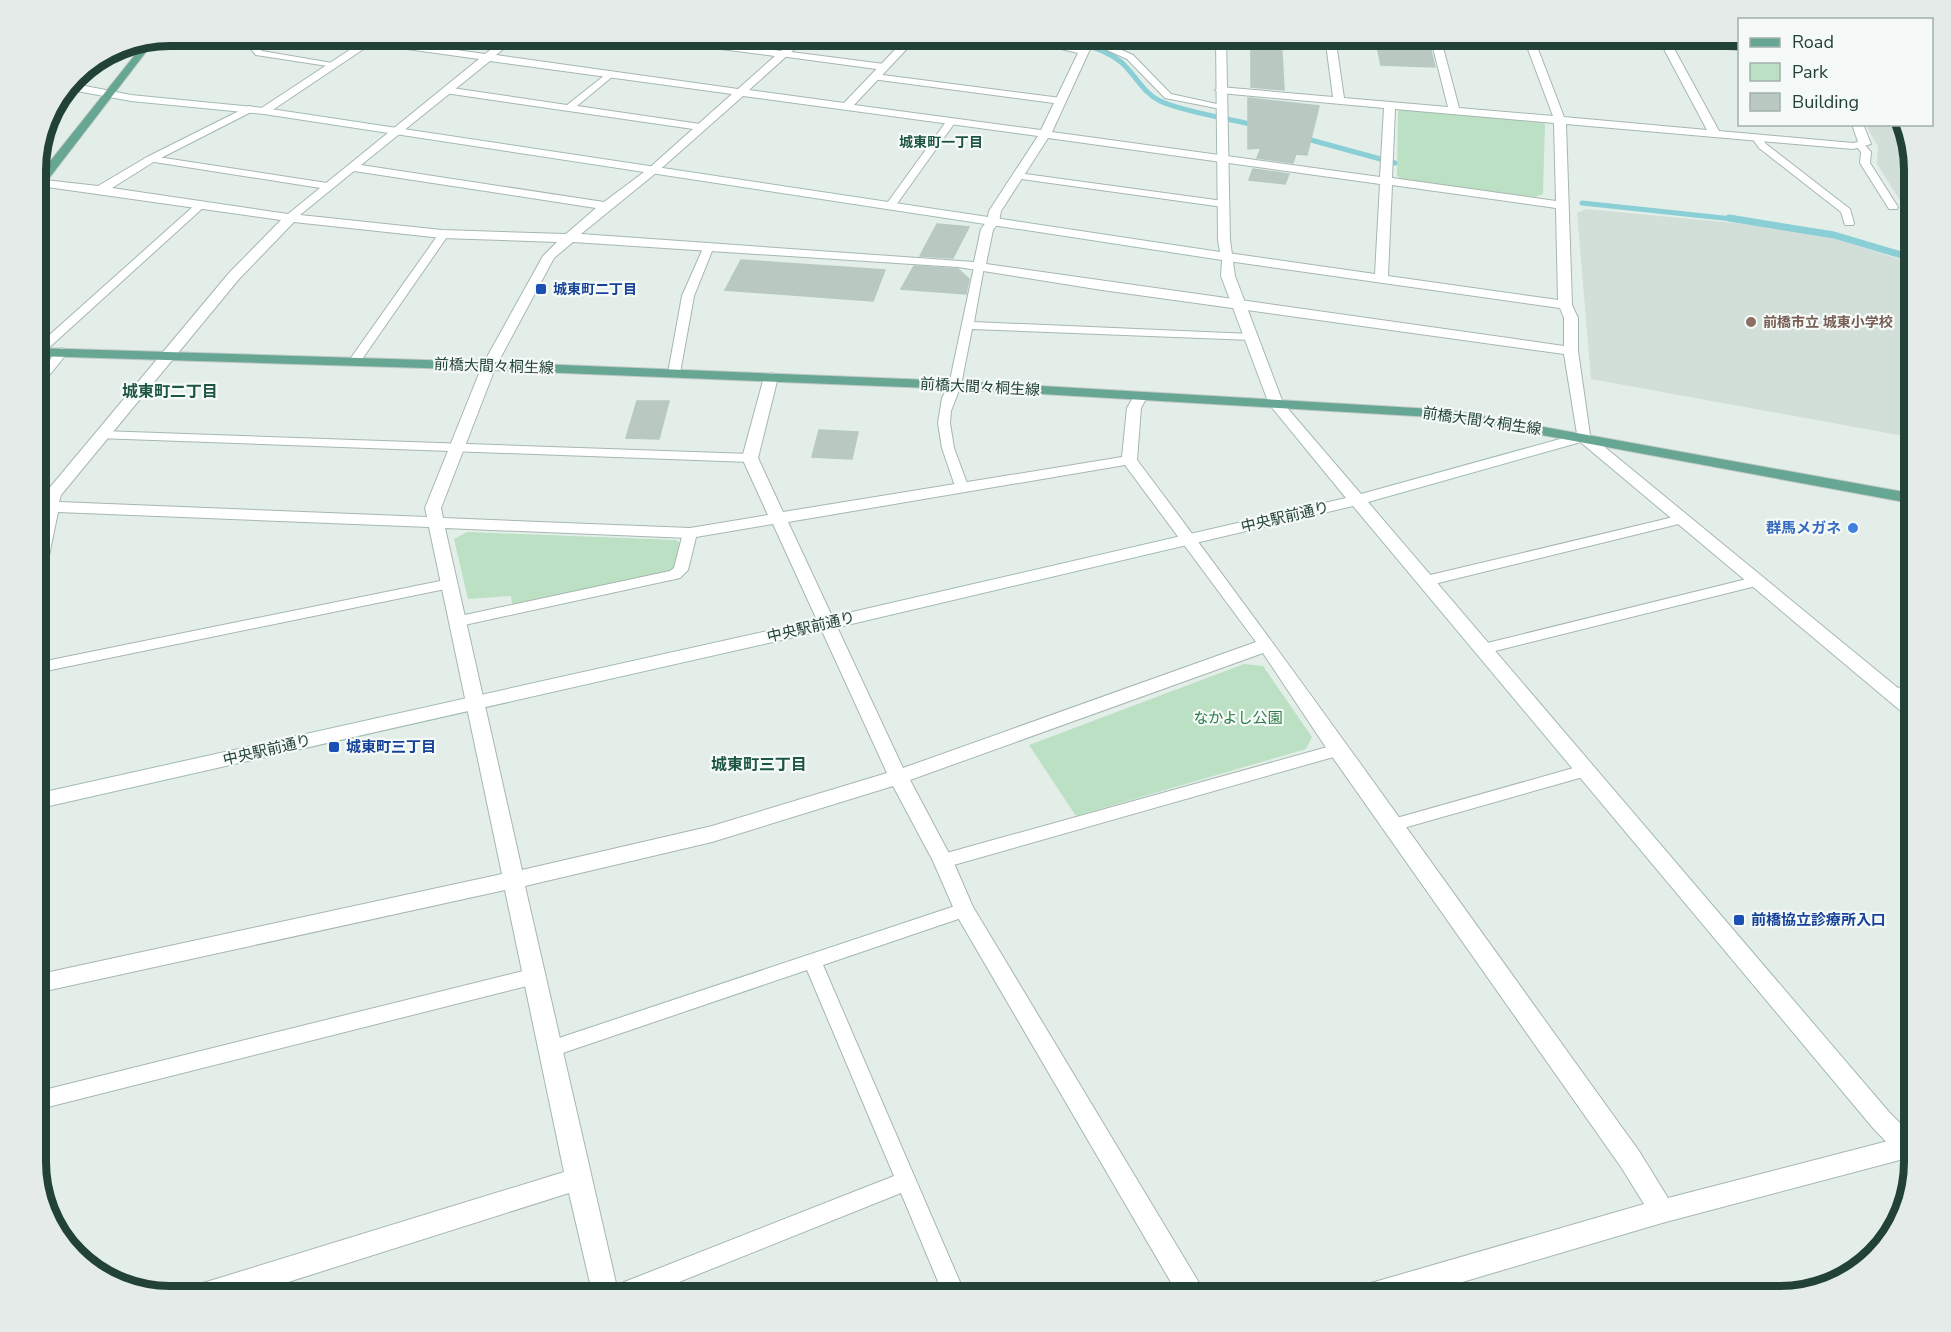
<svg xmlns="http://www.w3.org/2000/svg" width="1951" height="1332" viewBox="0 0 1951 1332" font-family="'Nunito Sans','Noto Sans JP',sans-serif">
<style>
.built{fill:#d2ded8}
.green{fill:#bce0c4}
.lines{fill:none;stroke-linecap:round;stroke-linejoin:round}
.stream-far1{stroke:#8aced6;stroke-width:5}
.stream{stroke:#8aced6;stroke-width:7}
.building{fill:#b9c9c2;stroke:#b6c9c0;stroke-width:1.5}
.lane-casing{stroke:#a6b7b0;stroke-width:2}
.street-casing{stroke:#a6b7b0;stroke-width:2}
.secondary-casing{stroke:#a2bbb1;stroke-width:2}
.primary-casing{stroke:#c1cac7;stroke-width:2}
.lane{fill:#fff;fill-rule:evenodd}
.street{fill:#fff;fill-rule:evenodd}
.secondary{fill:#fff;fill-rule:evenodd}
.primary{fill:#67a692;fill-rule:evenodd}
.transit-dot{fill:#1a4fb4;stroke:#f5faf8;stroke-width:2}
.education-dot{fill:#8d6e63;stroke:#f5faf8;stroke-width:2}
.shop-dot{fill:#3f7fe0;stroke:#f5faf8;stroke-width:2}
.labels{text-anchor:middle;stroke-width:4.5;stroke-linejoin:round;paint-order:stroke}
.far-neighbourhood-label{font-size:14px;font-weight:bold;fill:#1d5544;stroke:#f5faf8}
.far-transit-label{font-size:14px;font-weight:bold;fill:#164399;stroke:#f5faf8;text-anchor:start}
.far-education-label{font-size:14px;font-weight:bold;fill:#785e54;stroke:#f5faf8;text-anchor:start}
.street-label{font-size:15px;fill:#224237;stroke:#f5faf8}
.shop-label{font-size:15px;font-weight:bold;fill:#366cbe;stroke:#f5faf8;text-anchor:end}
.park-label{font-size:15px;fill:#2a7b45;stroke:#f5faf8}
.transit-label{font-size:15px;font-weight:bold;fill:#164399;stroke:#f5faf8;text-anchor:start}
.neighbourhood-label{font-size:16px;font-weight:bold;fill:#1d5544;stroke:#f5faf8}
.rim{fill:none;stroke:#224237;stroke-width:8}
</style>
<rect width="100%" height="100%" fill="#e4eee9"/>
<g class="built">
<polygon points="1866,125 1903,125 1915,170 1915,224 1877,164 1878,147"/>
<polygon points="1586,209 1777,227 1836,239 1915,264 1915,438 1591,379 1577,213"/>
</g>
<g class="green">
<polygon points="1405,109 1538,120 1545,124 1543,194 1534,197 1401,179 1397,176 1398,111"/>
<polygon points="467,532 676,540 682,544 677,567 669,572 512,604 511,596 468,599 454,539"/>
<polygon points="1244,664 1263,666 1312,737 1306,749 1076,816 1029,745"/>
</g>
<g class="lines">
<g class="stream-far1">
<path d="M1006 36C1043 39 1091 38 1121 62 1135 74 1143 93 1160 101 1183 112 1232 119 1258 126"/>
<polyline points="1300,137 1395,163"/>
<polyline points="1582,203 1742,220"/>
</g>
<polyline class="stream" points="1729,218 1834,235 1915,259"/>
</g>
<g class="building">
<polygon points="1281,36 1284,90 1251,87 1251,37"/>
<polygon points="1375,36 1428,39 1435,67 1381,65"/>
<polygon points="1248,98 1319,106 1307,155 1296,154 1293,163 1257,158 1261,148 1248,149"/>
<polygon points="1253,169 1289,174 1285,184 1249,180"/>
<polygon points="937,224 969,227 953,258 920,256"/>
<polygon points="741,260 885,270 873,301 725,290"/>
<polygon points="914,266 958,269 969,279 966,294 901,289"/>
<polygon points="637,401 669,401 659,439 626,438"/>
<polygon points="819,430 858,432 852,459 812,457"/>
</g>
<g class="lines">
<defs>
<g id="lane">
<polygon points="259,36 267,36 259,48 262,51 338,64 334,67 256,55 250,48"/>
<polygon points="1068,36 1092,37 1133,55 1171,94 1226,106 1221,109 1165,98 1127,59 1087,41"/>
<polygon points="783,51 884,64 888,67 884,70 780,56 779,54"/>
<polygon points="610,71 613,72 613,76 577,106 700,124 705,127 700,130 445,93 441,90 445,87 567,105"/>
<polygon points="875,74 1061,98 1066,101 1061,104 872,79 871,77"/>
<polygon points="948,119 956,121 894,208 886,208 885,206"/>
<polygon points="1754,136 1760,136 1766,144 1850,209 1854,223 1853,225 1845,225 1841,212 1759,148 1752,138"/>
<polygon points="1858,144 1864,144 1871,152 1870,163 1898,207 1897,209 1889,209 1860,163 1861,152 1856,146"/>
<polygon points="151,156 327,183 332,186 327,189 148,161 148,157"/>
<polygon points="1018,173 1223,201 1228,204 1223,207 1015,178 1013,176"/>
<polygon points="196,204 205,206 42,354 36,355 36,347"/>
<polygon points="440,232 449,234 358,365 350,365 348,362"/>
<polygon points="709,243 714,246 694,296 680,373 678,376 670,376 668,373 682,296 704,246"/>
<polygon points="979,264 984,267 974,322 1251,334 1257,337 1251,340 972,329 961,385 951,411 950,423 954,448 968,486 966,489 956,489 942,448 938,423 942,398 949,385 974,267"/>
<polygon points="62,348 68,352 40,387 36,388 36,376 58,350"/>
<polygon points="102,431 750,454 756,458 750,462 98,438 96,435"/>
<polygon points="1682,515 1687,516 1689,519 1687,522 1426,586 1419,581 1426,576"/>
<polygon points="690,529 697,533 688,570 680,578 460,626 453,621 460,616 670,571 674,568 683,533"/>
<polygon points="1759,576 1766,581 1764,584 1483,654 1476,649 1483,644"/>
<polygon points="450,579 457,584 455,587 36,673 36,663"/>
<polygon points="1338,744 1344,746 1346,750 1344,754 943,868 937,866 934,861 937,856 943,854"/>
<polygon points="1584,765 1590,767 1592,771 1590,775 1393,831 1387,830 1385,825 1387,820 1393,819"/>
<polygon points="964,903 970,905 973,910 970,915 823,965 966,1296 944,1296 901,1193 644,1296 606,1296 609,1288 894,1176 807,970 551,1057 544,1055 541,1049 544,1043"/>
<polygon points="535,968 541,971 544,976 541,981 535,984 36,1110 36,1092"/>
</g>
<g id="street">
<polygon points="170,36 253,36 248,39 149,40"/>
<path d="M328 36H355L485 54 508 36H519L496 55 738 89 775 56 642 39 637 36H666L781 51 798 36H809L749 90 844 103 908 36H919L854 105 1041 130 1078 53 1053 47 967 39 962 36C1002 36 1041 38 1081 47L1086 36H1096L1052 132 1380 177 1384 108 1220 93 1215 90 1220 87 1333 97 1325 36H1335L1344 98 1448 107 1430 36H1440L1459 108 1553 116 1523 36H1533L1564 117 1707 130 1657 36H1667L1669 39 1740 44V50L1672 45 1719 131 1853 143 1858 142 1852 124H1863L1871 144 1853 149 1566 124 1572 305 1578 318V351L1590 435 1898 688 1915 684V696L1910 698 1915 702V719L1908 717 1578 440 1564 354 1102 290 958 267 573 242 554 258 496 366 441 508 443 518 690 528 768 515 742 458 764 377 771 373 778 377 758 458 783 512 1122 457 1127 408 1135 394H1145L1147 397 1141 408 1137 460C1308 687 1472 920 1639 1151L1668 1198 1915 1134V1156L1662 1223 1415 1296H1358L1362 1287 1371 1283 1644 1204 1621 1167 1331 755 1263 653 910 780 953 861 973 907 1207 1296H1179L957 916 933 861 893 786 712 842 525 886 619 1296H593L569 1193 244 1296H190L194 1287 203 1283 564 1172 505 890 36 993V975L502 874 429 527 58 512 44 580 36 585V537L42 511H36V501H44L47 491 229 273 281 220 40 186 36 185V179L98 186 147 157 249 106 253 107V111L155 161 112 188 288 214 479 59 371 44 268 113H260V109L360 43ZM490 61 732 94 648 169 604 202 361 165ZM743 96 1038 136 989 211 987 221 981 229 974 262 581 234 656 173ZM1395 109 1554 123 1556 201 1392 178ZM1048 138 1380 184 1375 274 1228 253 1222 257 1228 261 1560 308 1564 318V346L986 264 993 230 999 222 1001 211ZM354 171 596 208 566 234 442 230 300 215ZM1392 185 1556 208 1558 300 1388 276ZM294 222 442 238 557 242 543 256 482 366 425 508 427 517 59 502 61 495 239 279ZM1125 465 1256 642 903 768 788 522ZM773 524 887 773 712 826 522 870 445 528 690 538Z"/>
</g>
<polygon id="secondary" points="1216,36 1226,36 1230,240 1235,276 1283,403 1361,494 1578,434 1588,434 1591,437 1588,440 1368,502 1889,1112 1915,1138 1915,1155 1908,1158 1899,1155 1873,1128 1353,506 826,630 36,809 36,794 826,618 1346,498 1269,404 1221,276 1222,260 264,114 131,101 66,89 70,83 131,95 264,108 1220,252 1218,240"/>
<g id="primary">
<polygon points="156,39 40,190 36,191 36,179 146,41"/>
<polygon points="36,348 489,362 955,381 1449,410 1915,494 1915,504 1449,418 955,389 489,370 36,356"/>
</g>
</defs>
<use href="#lane" class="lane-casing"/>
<use href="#street" class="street-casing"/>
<use href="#secondary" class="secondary-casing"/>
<use href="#primary" class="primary-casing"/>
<use href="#lane" class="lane"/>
<use href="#street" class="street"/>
<use href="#secondary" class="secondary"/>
<use href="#primary" class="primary"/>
</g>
<g class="transit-dot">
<rect x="535" y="283" width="12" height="12" rx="3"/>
<rect x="328" y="741" width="12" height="12" rx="3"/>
<rect x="1733" y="914" width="12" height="12" rx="3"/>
</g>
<circle class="education-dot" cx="1751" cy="322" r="6"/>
<circle class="shop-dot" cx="1853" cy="528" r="6"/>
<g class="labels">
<g class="far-neighbourhood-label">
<text x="941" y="147">城東町一丁目</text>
</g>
<g class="far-transit-label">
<text x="553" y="294">城東町二丁目</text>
</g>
<g class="far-education-label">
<text x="1763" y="327">前橋市立 城東小学校</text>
</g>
<g class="street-label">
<text transform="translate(494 366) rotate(2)" y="5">前橋大間々桐生線</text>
<text transform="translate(980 387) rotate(3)" y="5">前橋大間々桐生線</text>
<text transform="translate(1482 421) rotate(8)" y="5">前橋大間々桐生線</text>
<text transform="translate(1285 517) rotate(-13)" y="5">中央駅前通り</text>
<text transform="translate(811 627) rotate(-13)" y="5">中央駅前通り</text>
<text transform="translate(267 750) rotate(-13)" y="5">中央駅前通り</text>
</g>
<g class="shop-label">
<text x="1841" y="533">群馬メガネ</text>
</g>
<g class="park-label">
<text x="1238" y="723">なかよし公園</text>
</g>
<g class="transit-label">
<text x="346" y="752">城東町三丁目</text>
<text x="1751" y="925">前橋協立診療所入口</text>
</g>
<g class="neighbourhood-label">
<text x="170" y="397">城東町二丁目</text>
<text x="759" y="770">城東町三丁目</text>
</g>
</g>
<path d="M0 0H1951V1332H0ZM170 46H1780A124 124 0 0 1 1904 170V1162A124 124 0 0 1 1780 1286H170A124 124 0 0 1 46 1162V170A124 124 0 0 1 170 46Z" fill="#e4ebe9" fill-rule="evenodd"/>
<path class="rim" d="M170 46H1780A124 124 0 0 1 1904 170V1162A124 124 0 0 1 1780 1286H170A124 124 0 0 1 46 1162V170A124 124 0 0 1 170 46Z"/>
<rect x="1738" y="18" width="195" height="108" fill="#f5faf8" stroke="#a1b0ab" stroke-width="1.5"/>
<rect x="1750" y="38" width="30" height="9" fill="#67a692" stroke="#a1b0ab" stroke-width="1.5"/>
<text x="1792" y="48" font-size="18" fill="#224237">Road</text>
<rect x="1750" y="63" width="30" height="18" fill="#bce0c4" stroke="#a1b0ab" stroke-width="1.5"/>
<text x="1792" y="78" font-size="18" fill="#224237">Park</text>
<rect x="1750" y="93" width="30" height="18" fill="#b9c9c2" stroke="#a1b0ab" stroke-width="1.5"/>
<text x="1792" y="108" font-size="18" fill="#224237">Building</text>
</svg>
